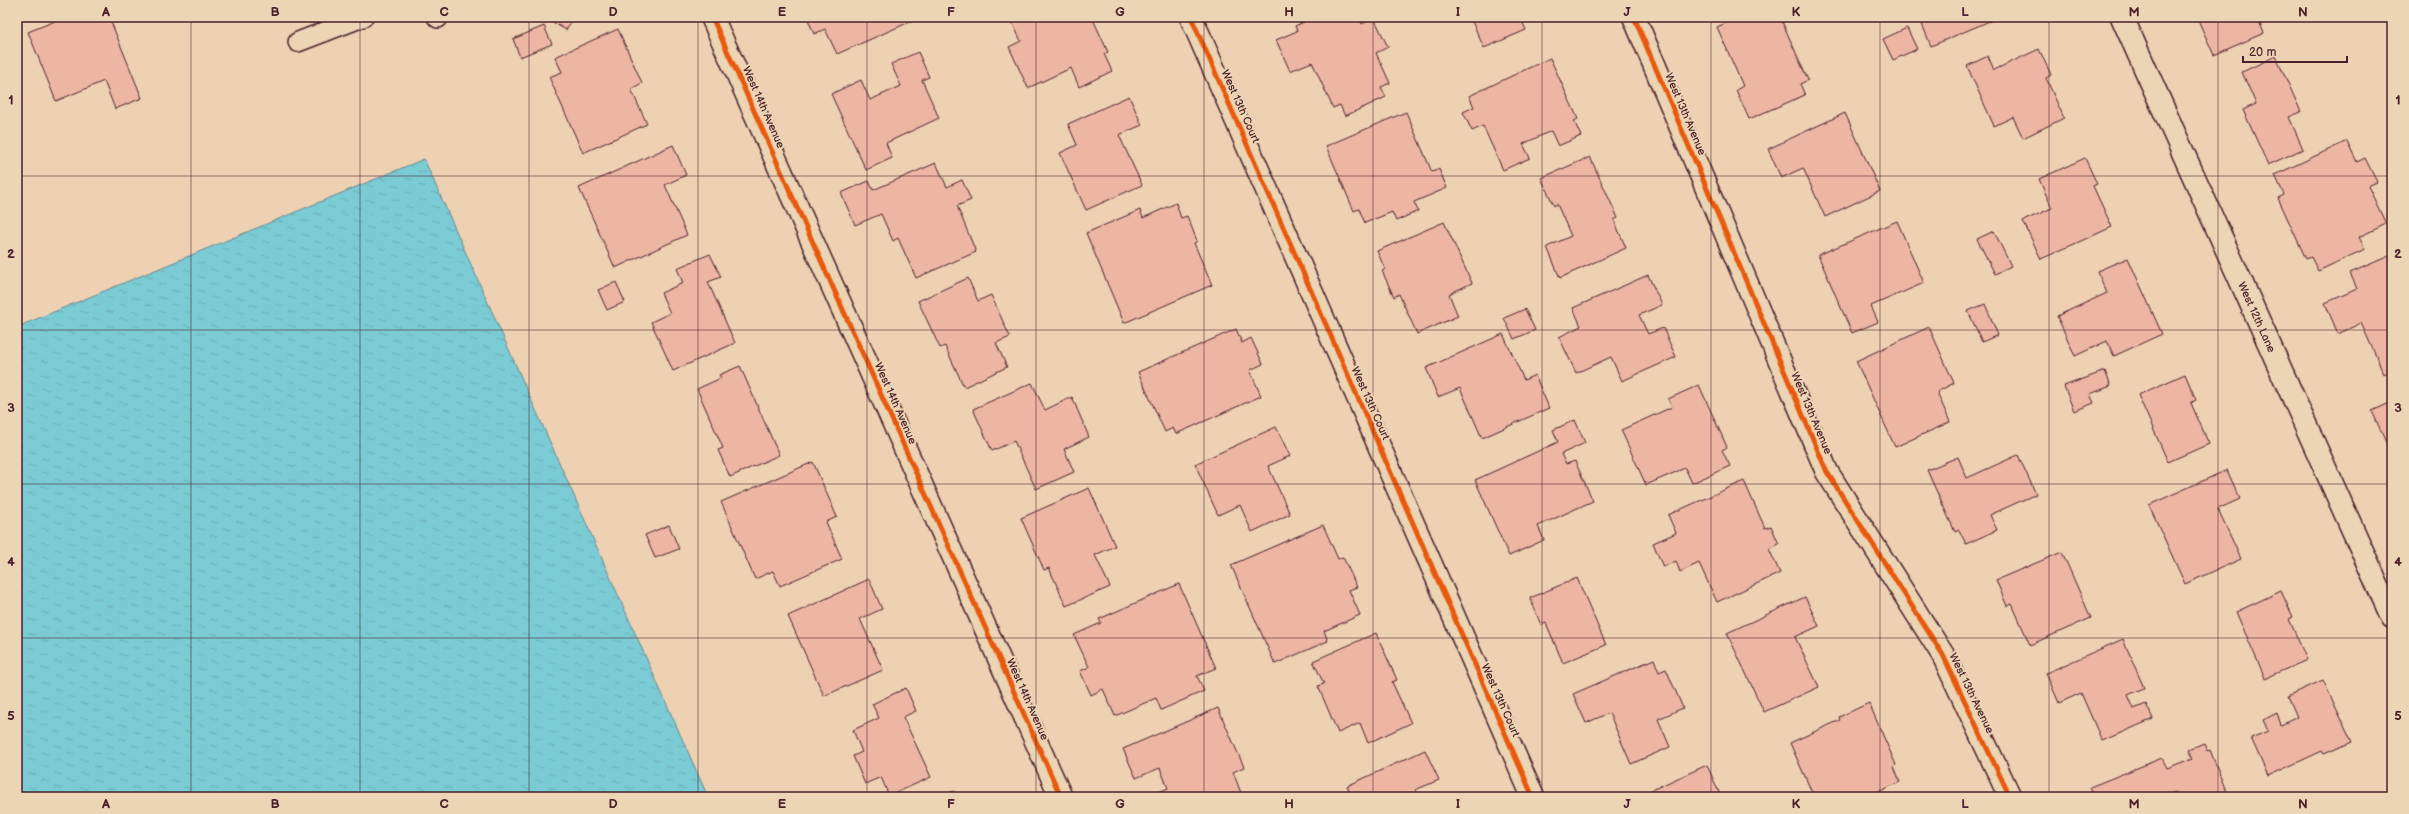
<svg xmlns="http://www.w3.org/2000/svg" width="2409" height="814" viewBox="0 0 2409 814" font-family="'Balsamiq Sans',sans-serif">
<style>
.water{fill:url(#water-ripples);stroke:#678690}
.building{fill:#edb6a3;stroke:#4a1f2b}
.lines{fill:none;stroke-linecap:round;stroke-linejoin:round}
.lane-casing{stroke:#4a1f2b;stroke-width:22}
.street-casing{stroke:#4a1f2b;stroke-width:25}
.lane{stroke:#ebd5b4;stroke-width:19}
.street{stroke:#ebd5b4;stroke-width:22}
.cycleway-casing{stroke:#ebd5b4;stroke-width:8}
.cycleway{stroke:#e8590c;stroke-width:5}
.grid{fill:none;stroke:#4a1f2b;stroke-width:1;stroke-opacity:0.55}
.labels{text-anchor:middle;stroke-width:4;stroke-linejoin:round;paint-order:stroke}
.street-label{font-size:11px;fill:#4a1f2b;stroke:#ebd5b4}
.neatline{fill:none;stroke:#4a1f2b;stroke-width:1.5}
.grid-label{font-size:13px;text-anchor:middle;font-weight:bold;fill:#4a1f2b}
</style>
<defs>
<pattern id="water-ripples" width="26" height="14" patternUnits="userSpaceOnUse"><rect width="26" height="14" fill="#7acbd4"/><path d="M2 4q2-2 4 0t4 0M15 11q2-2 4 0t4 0" fill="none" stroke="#6baeb6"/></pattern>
</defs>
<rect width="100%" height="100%" fill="#edd1b2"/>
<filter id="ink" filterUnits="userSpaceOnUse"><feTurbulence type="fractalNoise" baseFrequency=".025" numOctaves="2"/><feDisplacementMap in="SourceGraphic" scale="8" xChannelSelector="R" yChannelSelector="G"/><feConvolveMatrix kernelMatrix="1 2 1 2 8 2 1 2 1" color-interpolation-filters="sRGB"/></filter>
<g filter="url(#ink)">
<polygon class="water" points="424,159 708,797 17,797 17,327"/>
<g class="building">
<polygon points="65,17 109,17 142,98 115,109 104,81 56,101 28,32"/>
<polygon points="544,17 574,17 566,30"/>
<polygon points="807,17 913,17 914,20 837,54 825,29 814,34"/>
<polygon points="1023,17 1092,17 1108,52 1104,54 1112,71 1079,87 1071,68 1028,88 1009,47 1021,41 1012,22"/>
<polygon points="1302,17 1359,17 1362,24 1374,18 1388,47 1376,53 1390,83 1381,87 1386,97 1345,116 1340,105 1333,108 1312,62 1290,71 1276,40 1297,31 1295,26 1304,22"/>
<polygon points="1470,17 1520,17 1526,30 1484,48"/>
<polygon points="1739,17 1780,17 1808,80 1800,84 1805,95 1749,119 1736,90 1743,86 1717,27"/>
<polygon points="1919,17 1999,17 1931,46"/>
<polygon points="2192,17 2257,17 2264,33 2214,55 2198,20 2194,21"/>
<polygon points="544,26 552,44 520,57 513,39"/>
<polygon points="1907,28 1917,49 1893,60 1883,39"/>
<polygon points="618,29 642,83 631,89 647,124 583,153 549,77 562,72 555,57"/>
<polygon points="2039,49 2051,75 2046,78 2064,118 2023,138 2013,117 1994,126 1967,66 1988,56 1994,70"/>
<polygon points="918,52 929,77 922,80 939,118 886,143 892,158 866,170 831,94 861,80 870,100 901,86 891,64"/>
<polygon points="2276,56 2301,112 2289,117 2303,149 2268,165 2243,110 2256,104 2242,72"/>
<polygon points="1550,58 1578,119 1574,121 1581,136 1558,146 1551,131 1523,144 1530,158 1503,170 1483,126 1472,131 1463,112 1474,107 1469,96"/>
<polygon points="1129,96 1142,125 1119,135 1142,185 1086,210 1060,153 1077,145 1068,124"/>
<polygon points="1406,112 1432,172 1439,169 1447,188 1414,202 1418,211 1396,221 1392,212 1365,223 1359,209 1354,211 1326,146"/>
<polygon points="1845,113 1880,191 1825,217 1803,168 1781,178 1768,149"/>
<polygon points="2347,141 2357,162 2365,158 2377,182 2368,186 2386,224 2359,237 2365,249 2318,271 2311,257 2306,259 2278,198 2284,195 2275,175"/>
<polygon points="673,145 686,175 665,185 687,235 615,268 579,188"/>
<polygon points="1590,157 1618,218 1614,220 1626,248 1560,278 1547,247 1571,236 1557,204 1554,206 1541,178"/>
<polygon points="2085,158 2097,184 2093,186 2112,227 2041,259 2023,221 2052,208 2039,179"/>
<polygon points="936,163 947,187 962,180 971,200 957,206 976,252 916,278 898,238 893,241 881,214 855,225 841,193 869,181 873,190"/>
<polygon points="1176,203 1181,218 1187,216 1192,228 1197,241 1194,243 1212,285 1124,323 1086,233 1140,210 1143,218"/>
<polygon points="1897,221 1924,283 1871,306 1878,322 1852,333 1818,255"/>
<polygon points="1444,222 1472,283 1449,294 1458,316 1417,334 1399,294 1394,297 1382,271 1385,269 1377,251"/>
<polygon points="1994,231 2011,266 1995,274 1977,239"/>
<polygon points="710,254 721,277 708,282 735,343 673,371 651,322 670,313 661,293 683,283 677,268"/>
<polygon points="2389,256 2392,262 2392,370 2384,374 2361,323 2338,334 2325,303 2357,289 2350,273"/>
<polygon points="2128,258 2162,334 2114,356 2107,341 2075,356 2057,316 2107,293 2097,271"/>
<polygon points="1648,275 1662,305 1639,315 1648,334 1663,328 1676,357 1622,381 1611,357 1576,373 1559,337 1581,326 1573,308"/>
<polygon points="968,278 978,301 991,295 1010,337 996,343 1007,367 964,387 945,346 940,348 918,301"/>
<polygon points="616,282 625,302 607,310 598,290"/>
<polygon points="1985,304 1998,335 1982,342 1968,311"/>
<polygon points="1525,309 1535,330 1514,339 1504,318"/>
<polygon points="1929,327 1954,383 1937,392 1950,422 1895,447 1856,361"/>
<polygon points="1236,329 1242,343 1251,338 1263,364 1250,370 1261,396 1176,434 1173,428 1165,432 1138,372"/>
<polygon points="1503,334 1524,380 1535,375 1549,408 1482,438 1460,388 1438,397 1426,368"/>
<polygon points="740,366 779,455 730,477 718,450 723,448 697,389 721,378 719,375"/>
<polygon points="2105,371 2111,386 2090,394 2094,403 2074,411 2064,386"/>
<polygon points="2185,374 2196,400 2191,403 2209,444 2168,462 2138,395"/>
<polygon points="1032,383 1045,410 1072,397 1089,437 1064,449 1074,472 1036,489 1014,441 992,451 973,409"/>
<polygon points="1699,385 1727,447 1722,450 1730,466 1692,483 1685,468 1646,485 1621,430 1672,407 1668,399"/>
<polygon points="2392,402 2392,456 2372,411"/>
<polygon points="1575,420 1585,443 1561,454 1566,464 1575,461 1593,501 1538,526 1544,540 1509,556 1475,480 1558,442 1553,430"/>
<polygon points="1276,427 1290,456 1268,466 1290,514 1252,532 1240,505 1218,515 1195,464"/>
<polygon points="2018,455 2036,494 1990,515 1997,530 1966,544 1959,530 1955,532 1927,470 1958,457 1967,478"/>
<polygon points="813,462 837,517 826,522 842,559 780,586 773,571 755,579 721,502"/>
<polygon points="2227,470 2240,499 2218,509 2241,559 2185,584 2149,505"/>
<polygon points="1744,481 1765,528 1771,526 1779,544 1769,549 1780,573 1717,602 1699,563 1680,572 1676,561 1663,567 1653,543 1676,533 1668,515"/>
<polygon points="1089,488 1115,546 1095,555 1110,587 1066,606 1049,568 1044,570 1021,518"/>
<polygon points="669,525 679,549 655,558 645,535"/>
<polygon points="1323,525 1338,559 1343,557 1357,587 1349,590 1360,615 1324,631 1328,641 1275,664 1231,565"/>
<polygon points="2062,552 2091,618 2030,645 2012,604 2007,606 1996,580"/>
<polygon points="1577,578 1606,645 1563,663 1546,623 1541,625 1530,598"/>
<polygon points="869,579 882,609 860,619 883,670 824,696 788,616"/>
<polygon points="1179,584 1216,668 1197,676 1204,691 1161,710 1156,698 1115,716 1103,689 1091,695 1080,671 1089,667 1074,635 1101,623 1099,619"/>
<polygon points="2281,591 2293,617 2289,619 2307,660 2265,678 2236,612"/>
<polygon points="1805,597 1819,626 1795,637 1819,687 1764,712 1727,633"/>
<polygon points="1376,633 1397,680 1392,682 1411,723 1368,743 1360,723 1338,733 1318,686 1324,684 1313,661"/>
<polygon points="2123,639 2144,688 2128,695 2134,709 2146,704 2153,719 2102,741 2081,693 2059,703 2046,673"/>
<polygon points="1654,659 1659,672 1666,669 1683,708 1658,719 1670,747 1631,764 1609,713 1586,723 1573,694"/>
<polygon points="2323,680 2352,742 2324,754 2322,751 2268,776 2251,738 2268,731 2263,720 2277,713 2281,725 2297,717 2288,696"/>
<polygon points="906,688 916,711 903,717 931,777 889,796 881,777 865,784 853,756 862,752 853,730 879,718 872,704"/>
<polygon points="1869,703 1896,765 1894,767 1900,782 1867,797 1814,797 1790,743 1840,720 1839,717"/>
<polygon points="1218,708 1244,767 1233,772 1241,793 1231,797 1155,797 1154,794 1168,788 1160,768 1136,778 1123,749"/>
<polygon points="2204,744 2207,751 2210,750 2229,797 2177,797 2175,792 2163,797 2095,797 2090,787 2162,758 2167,768 2193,758 2189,750"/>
<polygon points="1425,750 1439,780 1415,790 1419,797 1352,797 1347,786"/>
<polygon points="1707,765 1721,797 1636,797"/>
<polygon points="954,791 957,797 940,797"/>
</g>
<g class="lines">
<defs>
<g id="lane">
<polyline points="437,17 438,18"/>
<polyline points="298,42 363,17"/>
</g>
<g id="street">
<polyline points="712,17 1061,797"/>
<polyline points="1191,17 1533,797"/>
<polyline points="1634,17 1827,472 1943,655 2010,797"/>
<path id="s1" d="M2122 17 2392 617"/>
</g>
</defs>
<use href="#lane" class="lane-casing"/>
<use href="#street" class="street-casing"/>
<use href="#lane" class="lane"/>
<use href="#street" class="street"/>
<defs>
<g id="cycleway">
<polyline points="712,17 1061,797"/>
<polyline points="1191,17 1533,797"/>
<polyline points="1634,17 1827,472 1943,655 2010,797"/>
</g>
</defs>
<use href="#cycleway" class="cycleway-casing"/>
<use href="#cycleway" class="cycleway"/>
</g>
</g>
<path class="grid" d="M191 17V797M360 17V797M529 17V797M698 17V797M867 17V797M1036 17V797M1204 17V797M1373 17V797M1542 17V797M1711 17V797M1880 17V797M2049 17V797M2218 17V797M17 176H2392M17 330H2392M17 484H2392M17 638H2392"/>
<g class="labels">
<g class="street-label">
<text transform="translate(1241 106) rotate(66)" y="4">West 13th Court</text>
<text transform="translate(764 107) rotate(66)" y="4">West 14th Avenue</text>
<text transform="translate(1686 114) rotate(67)" y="4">West 13th Avenue</text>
<text dy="4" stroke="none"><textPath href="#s1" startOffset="329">West 12th Lane</textPath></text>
<text transform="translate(896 403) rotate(66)" y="4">West 14th Avenue</text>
<text transform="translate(1371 403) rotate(66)" y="4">West 13th Court</text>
<text transform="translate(1812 413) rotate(67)" y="4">West 13th Avenue</text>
<text transform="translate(1972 693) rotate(64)" y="4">West 13th Avenue</text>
<text transform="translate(1028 699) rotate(66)" y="4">West 14th Avenue</text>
<text transform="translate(1501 700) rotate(66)" y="4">West 13th Court</text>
</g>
</g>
<rect width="2409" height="814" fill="none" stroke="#ebd5b4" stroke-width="44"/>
<path d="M2243 56v6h104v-6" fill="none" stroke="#4a1f2b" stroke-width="2"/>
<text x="2249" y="56" font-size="12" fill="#4a1f2b" stroke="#ebd5b4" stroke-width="3" paint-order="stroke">20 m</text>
<rect x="22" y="22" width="2365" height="770" class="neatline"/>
<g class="grid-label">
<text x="106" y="16">A</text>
<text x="275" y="16">B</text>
<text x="444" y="16">C</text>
<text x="613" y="16">D</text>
<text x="782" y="16">E</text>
<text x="951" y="16">F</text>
<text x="1120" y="16">G</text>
<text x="1289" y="16">H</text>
<text x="1458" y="16">I</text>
<text x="1627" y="16">J</text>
<text x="1796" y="16">K</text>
<text x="1965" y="16">L</text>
<text x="2134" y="16">M</text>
<text x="2303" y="16">N</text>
<text x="11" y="104">1</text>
<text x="2398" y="104">1</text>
<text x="11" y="258">2</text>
<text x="2398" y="258">2</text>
<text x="11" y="412">3</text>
<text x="2398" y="412">3</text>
<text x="11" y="566">4</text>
<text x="2398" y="566">4</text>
<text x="11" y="720">5</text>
<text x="2398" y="720">5</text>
<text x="106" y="808">A</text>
<text x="275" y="808">B</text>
<text x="444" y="808">C</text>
<text x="613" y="808">D</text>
<text x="782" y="808">E</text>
<text x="951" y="808">F</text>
<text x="1120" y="808">G</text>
<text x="1289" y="808">H</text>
<text x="1458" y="808">I</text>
<text x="1627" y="808">J</text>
<text x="1796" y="808">K</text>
<text x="1965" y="808">L</text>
<text x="2134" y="808">M</text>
<text x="2303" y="808">N</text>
</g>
</svg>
